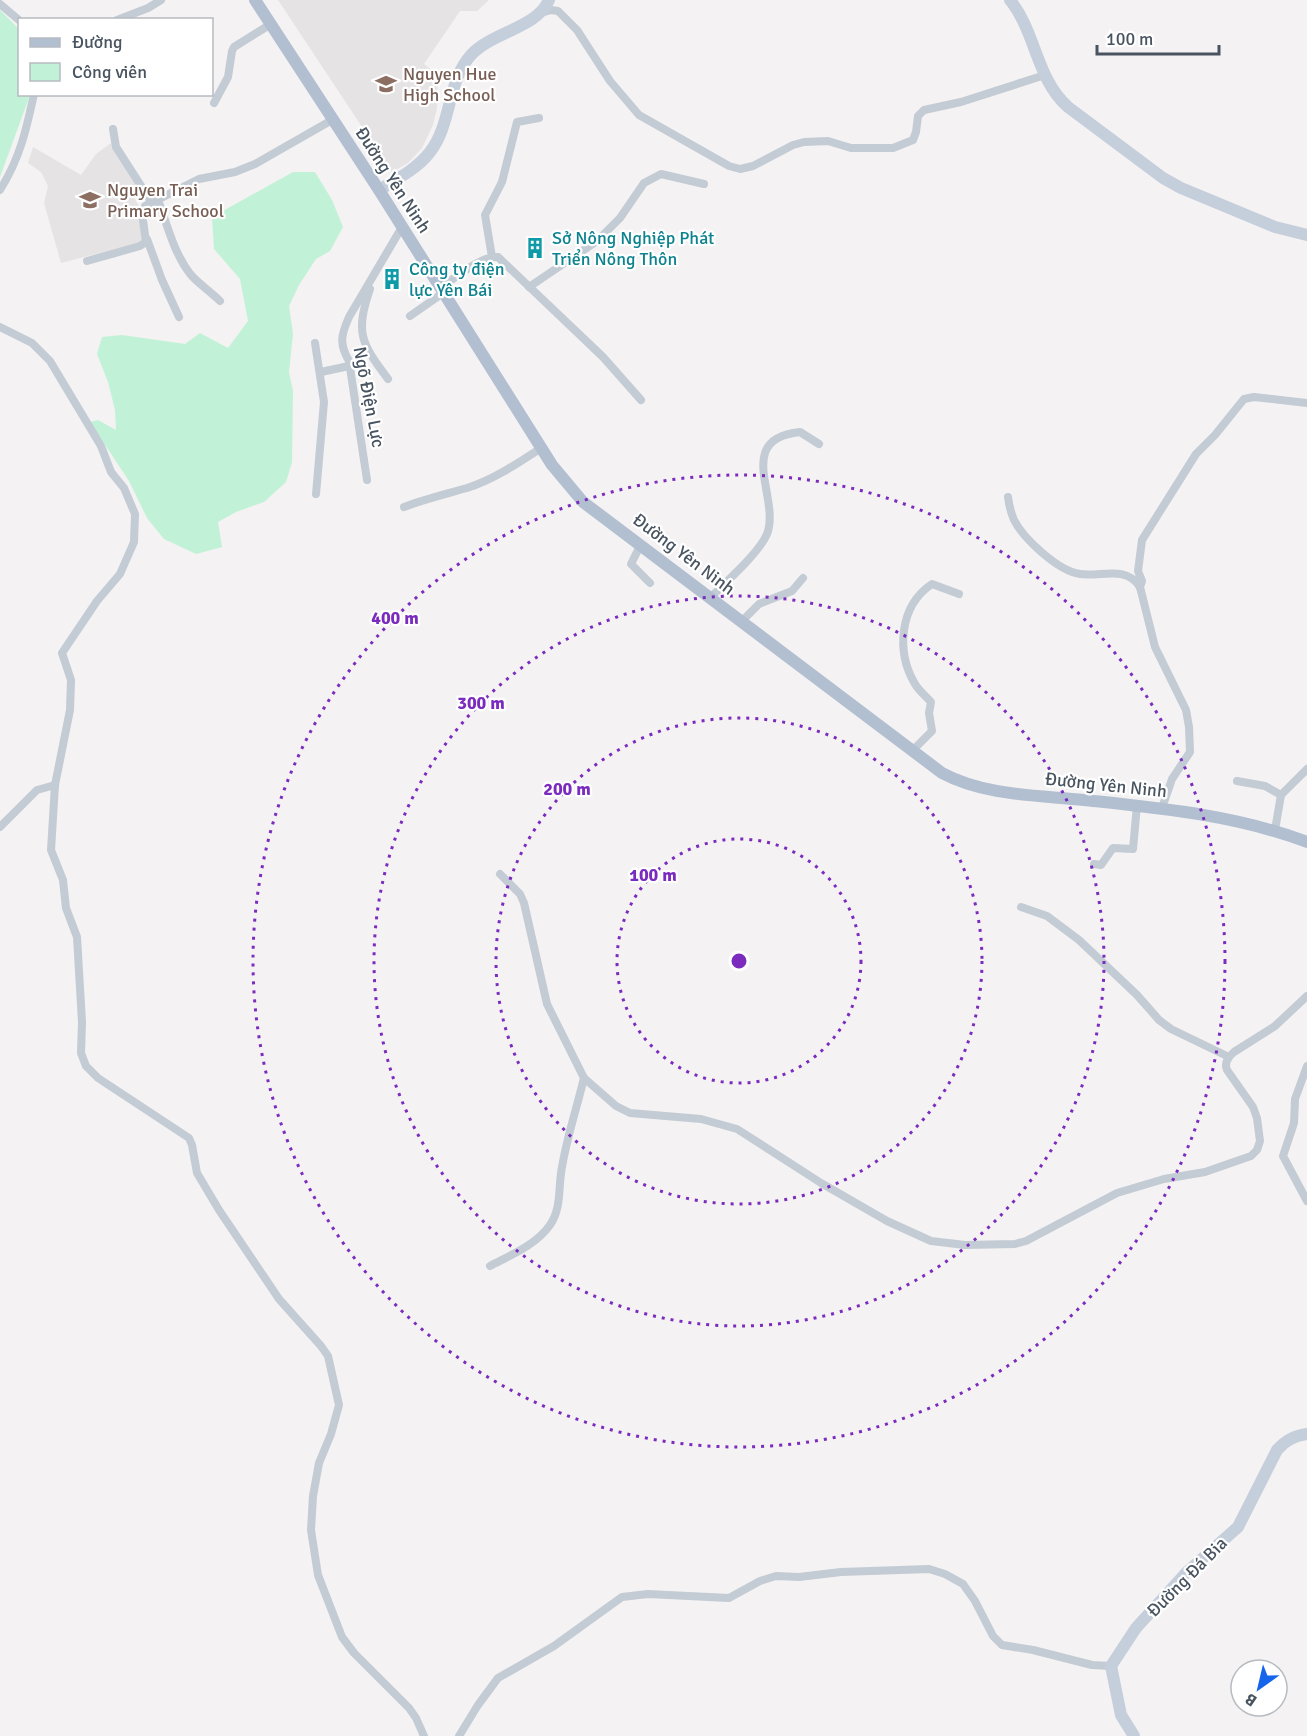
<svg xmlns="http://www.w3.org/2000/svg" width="1307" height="1736" viewBox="0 0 1307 1736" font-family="Signika,sans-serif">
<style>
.education{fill:#e5e3e4}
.green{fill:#c1f2d7}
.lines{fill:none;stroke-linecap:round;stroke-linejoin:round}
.street{stroke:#c3cbd4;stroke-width:8}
.secondary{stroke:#c5cedb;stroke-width:12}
.primary{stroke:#b2bfd1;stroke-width:12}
.ring{fill:none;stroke:#7b2cbf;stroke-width:3;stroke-dasharray:3 6}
.labels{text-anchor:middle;stroke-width:4.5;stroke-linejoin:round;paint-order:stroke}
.education-label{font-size:18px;fill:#785e54;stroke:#fff;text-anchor:start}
.street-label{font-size:18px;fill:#495461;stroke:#fff}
.culture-label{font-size:18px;fill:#0d838f;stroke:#fff;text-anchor:start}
.centre{fill:#7b2cbf;stroke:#fff;stroke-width:3}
.ring-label{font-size:18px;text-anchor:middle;font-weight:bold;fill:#7b2cbf;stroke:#fff;stroke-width:4.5;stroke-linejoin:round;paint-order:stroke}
</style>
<rect width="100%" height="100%" fill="#f4f2f2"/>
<g class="education">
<polygon points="278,0 489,0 477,11 460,11 424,64 438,75 437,108 433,125 422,148 408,163 392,172"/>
<polygon points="111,143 142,193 134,198 139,206 142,242 61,263 44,203 48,186 41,172 28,163 33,147 81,175 96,154"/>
</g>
<g class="green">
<polygon points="0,10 19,29 20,94 30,95 0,177"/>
<polygon points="293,172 315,172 332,200 343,227 330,251 316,259 299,285 289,306 293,334 289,372 293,391 292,462 286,482 264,502 236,512 218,522 222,547 196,554 164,539 147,518 129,481 90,422 98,420 116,430 115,410 108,382 97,354 102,337 122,335 185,344 200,333 228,348 248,321 240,279 214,249 212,217"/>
</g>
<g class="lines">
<g class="street">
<polyline points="0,4 20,21"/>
<polyline points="541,13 551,10 558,11 577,30 610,81 639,115 729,166 740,169 753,166 793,145 804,142 828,141 851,148 893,148 913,140 916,132 918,116 924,110 961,102 1045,75"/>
<polyline points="117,20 148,8 161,0"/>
<polyline points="214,103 228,77 232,51 234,47 271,24"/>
<polyline points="113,129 116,147 152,203"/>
<path d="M0 190C20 158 26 131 34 94"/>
<path d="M158 200C167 224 174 254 191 275 199 284 211 292 220 301"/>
<polyline points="147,239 162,280 179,317"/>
<polyline points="492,257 485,215 502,182 517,122 539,118"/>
<polyline points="87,261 140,246 146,242 142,213 145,206 199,179 235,172 255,164 332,120"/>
<polyline points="529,287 597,241 620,218 644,183 661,174 704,184"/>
<path d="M440 288C454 279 482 255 498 257L603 357 641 400"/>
<path d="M370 289C355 333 361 343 388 379"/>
<polyline points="410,316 443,293"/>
<polyline points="0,327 32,343 50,361 101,446 111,472 124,488 135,514 134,542 120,574 97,601 62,653 71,680 70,710 55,785 51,850 63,880 66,908 77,937 82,1022 81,1053 86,1066 98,1078 189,1138 192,1145 197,1173 219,1210 279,1299 321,1346 328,1356 339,1405 331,1434 319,1463 313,1496 311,1530 318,1575 342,1637 354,1653 409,1708 416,1718 424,1736"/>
<polyline points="315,343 324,402 316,494"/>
<polyline points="321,372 349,366"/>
<path d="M367 480 349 361C339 344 341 335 349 317L402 227"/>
<path d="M1008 497C1009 505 1011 513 1014 520 1024 539 1058 571 1080 574 1102 577 1126 565 1140 587L1155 647 1186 710 1189 727 1190 752 1172 779 1162 808"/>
<path d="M404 507C425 499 446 494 467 488 493 480 518 463 541 448"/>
<polyline points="641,544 631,564 650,583"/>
<polyline points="1140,587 1142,581 1138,571 1142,540 1196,454 1215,435 1244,399 1254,397 1307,403"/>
<path d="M711 597C727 581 759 553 767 534 781 498 733 439 800 432L819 444"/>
<polyline points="742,621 759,604 792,591 803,578"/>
<path d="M913 750 932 731 929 713 931 702C926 696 919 691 915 684 896 652 899 606 932 584L959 594"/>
<polyline points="1237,781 1265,786 1281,795"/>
<polyline points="0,827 37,790 55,785"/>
<polyline points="1275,830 1281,795 1307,769"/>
<polyline points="1094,864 1101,865 1113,848 1133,849 1137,805"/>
<polyline points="1021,907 1047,916 1079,940 1137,995 1159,1020 1171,1029 1229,1057"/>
<polyline points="1307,1066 1295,1099 1294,1123 1283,1156 1307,1201"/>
<path d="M584 1078 616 1106 630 1113 701 1119 737 1129 821 1183 887 1221 931 1241 965 1245 1015 1244 1026 1241 1117 1193 1164 1179 1205 1172 1251 1156 1257 1150 1260 1141 1257 1118 1253 1107 1227 1070C1224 1063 1228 1057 1234 1052L1275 1026 1307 996"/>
<path d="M490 1266C511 1255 536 1245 550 1225 562 1208 558 1186 562 1167 567 1137 577 1107 584 1078L547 1004 524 903 520 894 500 874"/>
<polyline points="459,1736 478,1705 498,1678 554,1646 622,1597 648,1594 729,1598 760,1581 776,1576 799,1577 841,1572 929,1569 945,1574 963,1584 975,1601 993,1636 1002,1645 1033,1650 1092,1665 1111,1666"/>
</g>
<g class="secondary">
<path d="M1010 0C1036 32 1036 79 1068 107L1163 178 1181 188 1275 227 1307 235"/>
<path d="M379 190C397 179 417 169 430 152 452 124 447 81 471 55 492 32 537 28 549 0"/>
<path d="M1134 1736 1121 1715 1111 1666 1136 1628 1186 1573 1238 1527 1277 1450C1286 1440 1294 1436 1307 1434"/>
</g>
<path class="primary" d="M255 0 379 190 552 465 583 502 942 773C985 796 1037 795 1084 800 1159 808 1236 815 1307 842"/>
</g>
<g class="ring">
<circle cx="739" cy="961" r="122"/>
<circle cx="739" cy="961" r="243"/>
<circle cx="739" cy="961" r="365"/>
<circle cx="739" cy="961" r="486"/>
</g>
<defs>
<symbol id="school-bare" viewBox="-9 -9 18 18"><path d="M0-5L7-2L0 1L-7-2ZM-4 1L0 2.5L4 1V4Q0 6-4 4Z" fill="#8d6e63" stroke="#fff" stroke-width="2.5" paint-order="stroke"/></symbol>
<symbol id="building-bare" viewBox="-9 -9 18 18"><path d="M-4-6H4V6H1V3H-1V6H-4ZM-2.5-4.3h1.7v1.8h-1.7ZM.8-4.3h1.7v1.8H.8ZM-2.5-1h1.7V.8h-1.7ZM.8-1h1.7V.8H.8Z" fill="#0f9aa8" stroke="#fff" stroke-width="2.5" paint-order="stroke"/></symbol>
</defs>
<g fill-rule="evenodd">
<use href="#school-bare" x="371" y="69" width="30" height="30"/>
<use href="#school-bare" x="75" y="185" width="30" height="30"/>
<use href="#building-bare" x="520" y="233" width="30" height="30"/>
<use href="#building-bare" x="377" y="264" width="30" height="30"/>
</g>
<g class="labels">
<g class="education-label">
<text x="403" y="80">Nguyen Hue<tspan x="403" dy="21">High School</tspan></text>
<text x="107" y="196">Nguyen Trai<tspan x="107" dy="21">Primary School</tspan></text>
</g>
<g class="street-label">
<text transform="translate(393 180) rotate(57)" y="6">Đường Yên Ninh</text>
<text transform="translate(369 397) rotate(79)" y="6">Ngõ Điện Lực</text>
<text transform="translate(684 554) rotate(37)" y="6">Đường Yên Ninh</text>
<text transform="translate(1106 785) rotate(6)" y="6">Đường Yên Ninh</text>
<text transform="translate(1187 1577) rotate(-45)" y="6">Đường Đá Bia</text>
</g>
<g class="culture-label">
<text x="552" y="244">Sở Nông Nghiệp Phát<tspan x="552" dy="21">Triển Nông Thôn</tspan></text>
<text x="409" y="275">Công ty điện<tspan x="409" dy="21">lực Yên Bái</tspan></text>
</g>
</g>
<circle cx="739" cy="961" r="9" class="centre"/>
<g class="ring-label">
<text x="395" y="624">400 m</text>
<text x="481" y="709">300 m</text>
<text x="567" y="795">200 m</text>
<text x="653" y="881">100 m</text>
</g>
<rect x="18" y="18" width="195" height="78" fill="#ffffff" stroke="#b6bbc0" stroke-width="1.5"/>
<rect x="30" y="38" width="30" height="9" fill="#b2bfd1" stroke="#b6bbc0" stroke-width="1.5"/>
<text x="72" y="48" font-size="18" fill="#495461">Đường</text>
<rect x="30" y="63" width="30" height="18" fill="#c1f2d7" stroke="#b6bbc0" stroke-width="1.5"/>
<text x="72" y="78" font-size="18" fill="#495461">Công viên</text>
<g transform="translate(1259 1688) rotate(214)"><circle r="28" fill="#ffffff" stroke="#b6bbc0" stroke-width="1.5"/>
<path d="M0-4.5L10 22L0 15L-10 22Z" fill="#1564ec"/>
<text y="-9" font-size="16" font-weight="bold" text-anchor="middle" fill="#495461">B</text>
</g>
<path d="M1097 45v9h122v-9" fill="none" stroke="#495461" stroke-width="3"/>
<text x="1106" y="45" font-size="18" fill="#495461" stroke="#ffffff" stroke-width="4.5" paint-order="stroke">100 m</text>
</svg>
